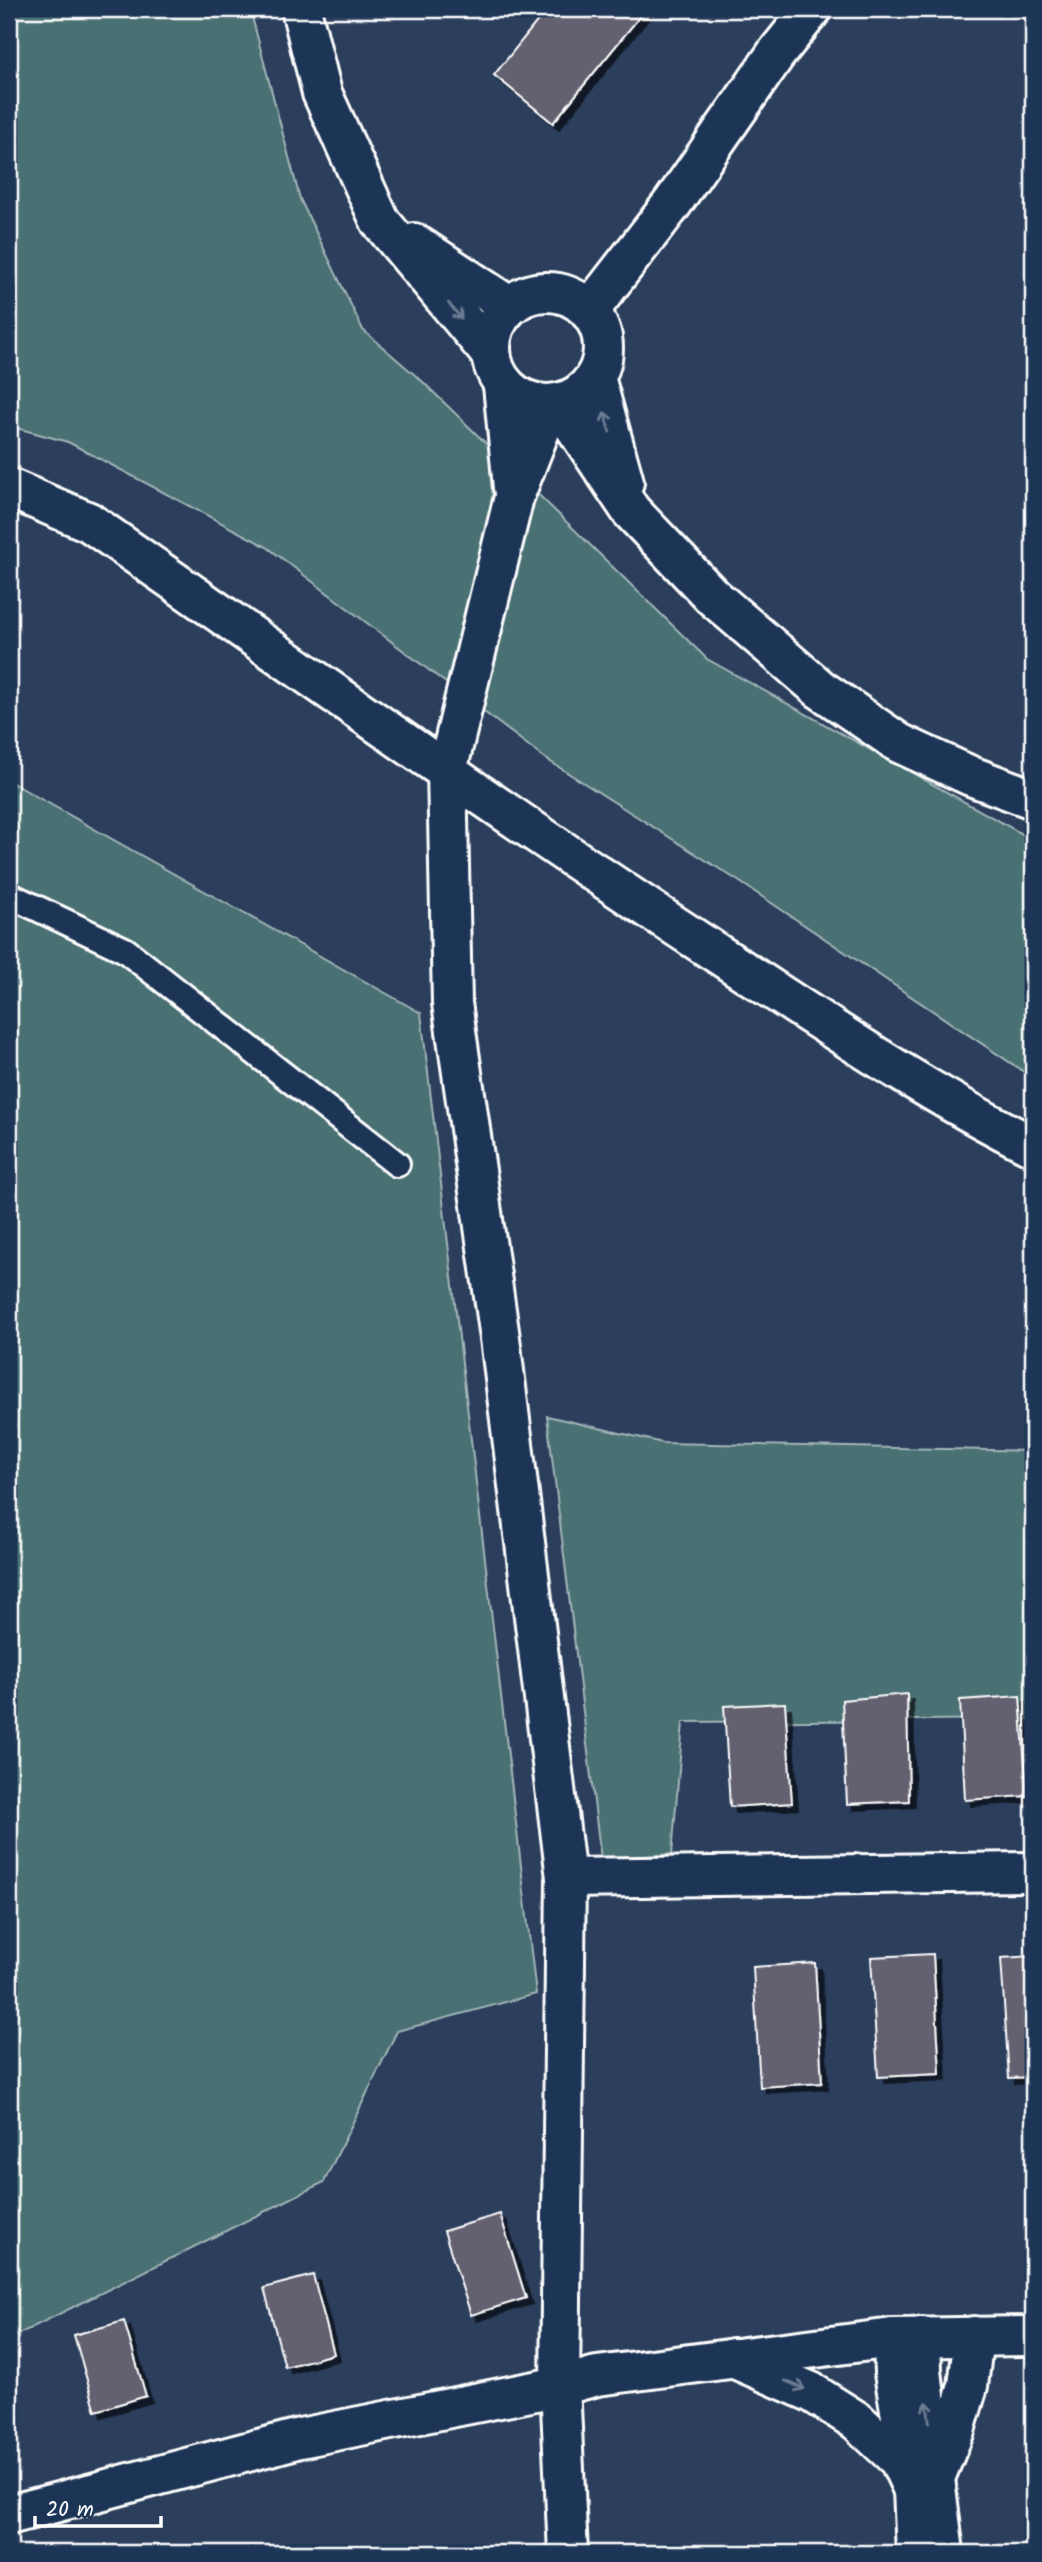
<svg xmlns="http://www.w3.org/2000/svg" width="1042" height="2562" viewBox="0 0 1042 2562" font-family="Kalam,sans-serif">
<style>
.green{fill:#486f73;stroke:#a4b7b9;stroke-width:2}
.building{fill:#646070;stroke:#fff;stroke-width:2;filter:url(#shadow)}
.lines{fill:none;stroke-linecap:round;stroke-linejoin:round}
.service-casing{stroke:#fff;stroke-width:30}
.minor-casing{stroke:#fff;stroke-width:44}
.service{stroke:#1d3557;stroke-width:24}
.minor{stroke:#1d3557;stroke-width:38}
.oneway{stroke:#6c7c92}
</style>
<defs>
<filter id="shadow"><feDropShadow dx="6" dy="6" stdDeviation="0" flood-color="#0009"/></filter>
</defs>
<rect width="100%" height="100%" fill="#2b3e5c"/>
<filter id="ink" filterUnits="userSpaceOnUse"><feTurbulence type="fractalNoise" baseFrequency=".0143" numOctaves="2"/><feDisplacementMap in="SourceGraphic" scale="14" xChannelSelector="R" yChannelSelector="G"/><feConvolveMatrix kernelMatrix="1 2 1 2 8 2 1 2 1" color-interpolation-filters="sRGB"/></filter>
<g filter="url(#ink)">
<g class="green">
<polygon points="9,9 250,9 300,199 363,330 423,382 707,659 1033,840 1033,1078 740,882 546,759 267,547 68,442 9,426"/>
<polygon points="9,781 421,1013 536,1994 397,2031 324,2182 9,2339"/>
<polygon points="547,1416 663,1443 1033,1451 1033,1719 683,1722 672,1854 601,1859"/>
</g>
<g class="building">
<polygon points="547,9 646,9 553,123 494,75"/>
<polygon points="907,1694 909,1801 847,1804 842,1700"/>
<polygon points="1020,1696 1027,1796 965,1800 960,1700"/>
<polygon points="785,1703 792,1803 730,1807 724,1706"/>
<polygon points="933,1954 940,2074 878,2077 871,1957"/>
<polygon points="1033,1956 1033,2077 1009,2078 1001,1958"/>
<polygon points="815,1963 822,2083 760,2087 753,1967"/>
<polygon points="500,2214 526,2298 471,2315 444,2231"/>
<polygon points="313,2275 334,2354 285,2367 264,2288"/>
<polygon points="124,2321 146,2396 96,2411 74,2335"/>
</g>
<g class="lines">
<defs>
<polyline id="service" points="9,895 125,950 397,1164"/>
<g id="minor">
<polyline points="301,9 322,93 380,221 490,353"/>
<polyline points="414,243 509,306"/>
<circle cx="547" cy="348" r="56"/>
<polyline points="589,311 672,204 776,54 812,9"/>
<polyline points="595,377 624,482"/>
<polyline points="503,385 513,488"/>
<polyline points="559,403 631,511 712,596 820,689 899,743 971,776 1033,799"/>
<polyline points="550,405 514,497 447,771 452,1003 500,1338 566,1878 560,2386 568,2553"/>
<path d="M9 488 89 522C298 667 504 815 718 954 821 1021 923 1091 1033 1146"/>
<polyline points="566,1878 1033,1872"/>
<polyline points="921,2337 922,2371 944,2553"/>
<polyline points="893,2338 894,2373 913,2490 916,2553"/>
<polyline points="733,2358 811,2392 857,2421 899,2460 913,2490"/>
<polyline points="937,2473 955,2430 968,2386 974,2336"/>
<polyline points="9,2515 300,2438 560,2386 597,2376 893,2338 1033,2336"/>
</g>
</defs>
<use href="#service" class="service-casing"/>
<use href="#minor" class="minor-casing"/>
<use href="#service" class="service"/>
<use href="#minor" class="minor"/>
</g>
<defs><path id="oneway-shaft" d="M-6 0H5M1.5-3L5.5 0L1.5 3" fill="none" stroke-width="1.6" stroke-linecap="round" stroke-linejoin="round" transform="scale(1.75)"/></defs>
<g class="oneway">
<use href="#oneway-shaft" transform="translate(455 311) rotate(50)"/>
<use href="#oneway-shaft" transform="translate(607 422) rotate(-105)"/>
<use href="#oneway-shaft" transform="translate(795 2385) rotate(23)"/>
<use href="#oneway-shaft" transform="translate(928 2412) rotate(-98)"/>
</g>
</g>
<rect width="1042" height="2562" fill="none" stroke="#1d3557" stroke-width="35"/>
<rect x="18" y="18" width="1007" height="2527" fill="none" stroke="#fff" stroke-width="2.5" filter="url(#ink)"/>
<path d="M35 2516v10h126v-10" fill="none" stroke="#ffffff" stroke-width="3.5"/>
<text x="46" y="2516" font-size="21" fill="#ffffff" stroke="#1d3557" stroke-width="5" paint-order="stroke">20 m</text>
</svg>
